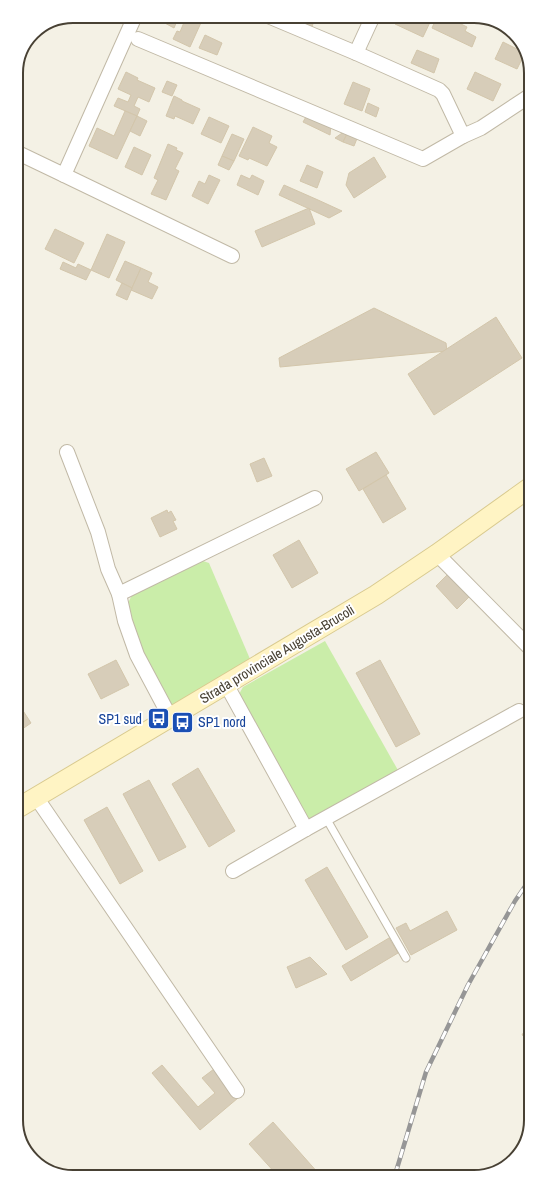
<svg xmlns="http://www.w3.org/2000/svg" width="547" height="1193" viewBox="0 0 547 1193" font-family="'Archivo Narrow',sans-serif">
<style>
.green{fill:#caeda9}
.building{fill:#d7cdb9;stroke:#d3c6ab}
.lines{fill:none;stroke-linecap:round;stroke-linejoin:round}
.service-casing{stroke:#c1b9a6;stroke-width:9}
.minor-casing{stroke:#c1b9a6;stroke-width:16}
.secondary-casing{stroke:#d9ca8f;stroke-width:21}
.service{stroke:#fff;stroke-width:7}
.minor{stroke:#fff;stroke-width:14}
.secondary{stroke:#fff4c4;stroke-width:19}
.rail-casing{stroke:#969696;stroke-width:4.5}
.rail{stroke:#fff;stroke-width:3;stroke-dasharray:9;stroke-linecap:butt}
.labels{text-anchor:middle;stroke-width:4;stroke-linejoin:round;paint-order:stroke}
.street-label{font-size:14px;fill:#484134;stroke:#fff}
.transit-label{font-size:14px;fill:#164399;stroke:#fff;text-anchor:end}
.rim{fill:none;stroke:#484134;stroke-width:2}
</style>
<rect width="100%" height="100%" fill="#f4f1e5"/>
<g class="green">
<polygon points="203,561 209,563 250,659 172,706 169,705 144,662 129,614 128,603 132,595"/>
<polygon points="325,641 399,772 315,819 306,818 238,696 243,687"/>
</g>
<g class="building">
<polygon points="166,16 179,16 174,28 163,22"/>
<polygon points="181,16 204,16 190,47 173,39 177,31 180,32 185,20 180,18"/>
<polygon points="291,16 316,16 311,29 289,19"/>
<polygon points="399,16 429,16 432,18 423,37 395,24"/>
<polygon points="447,17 467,27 465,31 476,37 472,47 432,28 436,19 444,23"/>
<polygon points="205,35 222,43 217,55 199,48"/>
<polygon points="503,42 525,53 517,69 495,59"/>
<polygon points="417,50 439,59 434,73 411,63"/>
<polygon points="126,72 138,78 137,80 155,88 149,102 138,97 134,106 140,109 137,116 114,106 118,98 128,102 131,95 118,89"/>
<polygon points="475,72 501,84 493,101 467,89"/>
<polygon points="167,81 177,85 172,96 162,92"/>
<polygon points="353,82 370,89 362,111 344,104"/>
<polygon points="174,96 182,100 182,101 200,109 193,124 175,116 174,119 166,116"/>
<polygon points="368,103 379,108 376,117 365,112"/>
<polygon points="125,111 137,116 117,159 89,146 97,128 114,136"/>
<polygon points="307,115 331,125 330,135 303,122"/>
<polygon points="137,116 147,121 140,136 130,131"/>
<polygon points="209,117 229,126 221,143 201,134"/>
<polygon points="253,127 272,136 269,143 277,147 267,166 249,158 248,160 239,156"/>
<polygon points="345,131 348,132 343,142 335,138"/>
<polygon points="348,132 358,136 354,146 343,142"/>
<polygon points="232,134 244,139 234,161 222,156"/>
<polygon points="168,144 177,148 176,150 183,153 175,169 179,171 166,200 151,194 158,180 154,178"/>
<polygon points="134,147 151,155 142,175 125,167"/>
<polygon points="222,156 234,161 229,170 218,165"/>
<polygon points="374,157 386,177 354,198 346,185 349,173"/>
<polygon points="307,165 323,172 317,188 300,181"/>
<polygon points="209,175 220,180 208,204 192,196 199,181 205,184"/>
<polygon points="241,175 250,179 252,175 264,181 258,195 237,185"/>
<polygon points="284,185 318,200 342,211 329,218 279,195"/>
<polygon points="309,208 315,224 262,247 255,231"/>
<polygon points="55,229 84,243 74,263 45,249"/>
<polygon points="107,234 125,242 109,278 91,270"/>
<polygon points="125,261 141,268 132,288 116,280"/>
<polygon points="63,262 76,268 78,264 91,270 86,280 60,269"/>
<polygon points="141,268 152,273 148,282 158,287 152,299 131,290"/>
<polygon points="122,283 132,288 127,300 116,295"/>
<polygon points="374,308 446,343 447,351 280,367 279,358"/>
<polygon points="496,317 522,358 434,415 408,374"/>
<polygon points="376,452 389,473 359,491 346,469"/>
<polygon points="264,458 272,476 257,482 250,464"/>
<polygon points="386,475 406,509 383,523 363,489"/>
<polygon points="167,510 168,513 171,511 176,520 173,521 177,529 160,537 151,518"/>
<polygon points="299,540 318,573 292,588 273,555"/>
<polygon points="449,573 470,596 457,609 436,586"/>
<polygon points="529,581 529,592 525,585"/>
<polygon points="116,660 129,685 101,699 88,674"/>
<polygon points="380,660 420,734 396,747 356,673"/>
<polygon points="18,703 31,723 18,732"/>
<polygon points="198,768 235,831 209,847 172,784"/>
<polygon points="149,780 186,847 159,861 123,794"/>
<polygon points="107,807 143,871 120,884 84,820"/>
<polygon points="327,867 368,937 346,950 305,880"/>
<polygon points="447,911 457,930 411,955 396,928 406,923 410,931"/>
<polygon points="389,938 398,953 351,981 342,966"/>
<polygon points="310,957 327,974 296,988 287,967"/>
<polygon points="531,1020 531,1040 522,1035"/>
<polygon points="162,1065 198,1107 215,1093 202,1078 214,1069 238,1098 200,1130 152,1073"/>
<polygon points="273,1122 319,1174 317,1175 277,1175 249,1144"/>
</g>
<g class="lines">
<defs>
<polyline id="service" points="326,818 406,958"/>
<g id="minor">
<polyline points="268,16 356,53 439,90 443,94 463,136 481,128 528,97"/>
<polyline points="138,39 423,159 463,136"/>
<polyline points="356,53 373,16"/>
<polyline points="16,152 64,175 135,16"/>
<polyline points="64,175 232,256"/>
<polyline points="67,452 98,532 108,569 119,594 125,621 137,655 170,717"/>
<polyline points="437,554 530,648"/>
<polyline points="119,594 315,498"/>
<polyline points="226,684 306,829"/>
<polyline points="36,797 237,1091"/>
<polyline points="233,871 306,829 519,711"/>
</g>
<polyline id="secondary" points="18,808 376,595 437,554 529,488"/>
</defs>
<use href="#service" class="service-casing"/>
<use href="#minor" class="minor-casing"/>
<use href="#secondary" class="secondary-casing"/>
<use href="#service" class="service"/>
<use href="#minor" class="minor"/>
<use href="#secondary" class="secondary"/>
<defs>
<polyline id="rail" points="395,1175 426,1072 468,985 515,901 530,879"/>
</defs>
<use href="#rail" class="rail-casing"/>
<use href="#rail" class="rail"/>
</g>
<defs>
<symbol id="bus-square" viewBox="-11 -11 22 22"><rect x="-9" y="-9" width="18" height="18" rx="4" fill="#1a4fb4" stroke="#fff"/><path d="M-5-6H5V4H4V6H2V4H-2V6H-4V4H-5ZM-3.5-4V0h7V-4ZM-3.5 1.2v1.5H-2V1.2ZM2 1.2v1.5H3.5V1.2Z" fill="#fff"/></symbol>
</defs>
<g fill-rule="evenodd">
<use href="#bus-square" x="146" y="706" width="25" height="25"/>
<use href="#bus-square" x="170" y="710" width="25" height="25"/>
</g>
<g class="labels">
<g class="street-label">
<text transform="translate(277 654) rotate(-31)" y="5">Strada provinciale Augusta-Brucoli</text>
</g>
<g class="transit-label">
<text x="142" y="724">SP1 sud</text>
<text x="198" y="727" text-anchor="start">SP1 nord</text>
</g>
</g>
<path d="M0 0H547V1193H0ZM73 23H474A50 50 0 0 1 524 73V1120A50 50 0 0 1 474 1170H73A50 50 0 0 1 23 1120V73A50 50 0 0 1 73 23Z" fill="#fff" fill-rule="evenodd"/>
<path class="rim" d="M73 23H474A50 50 0 0 1 524 73V1120A50 50 0 0 1 474 1170H73A50 50 0 0 1 23 1120V73A50 50 0 0 1 73 23Z"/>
</svg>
